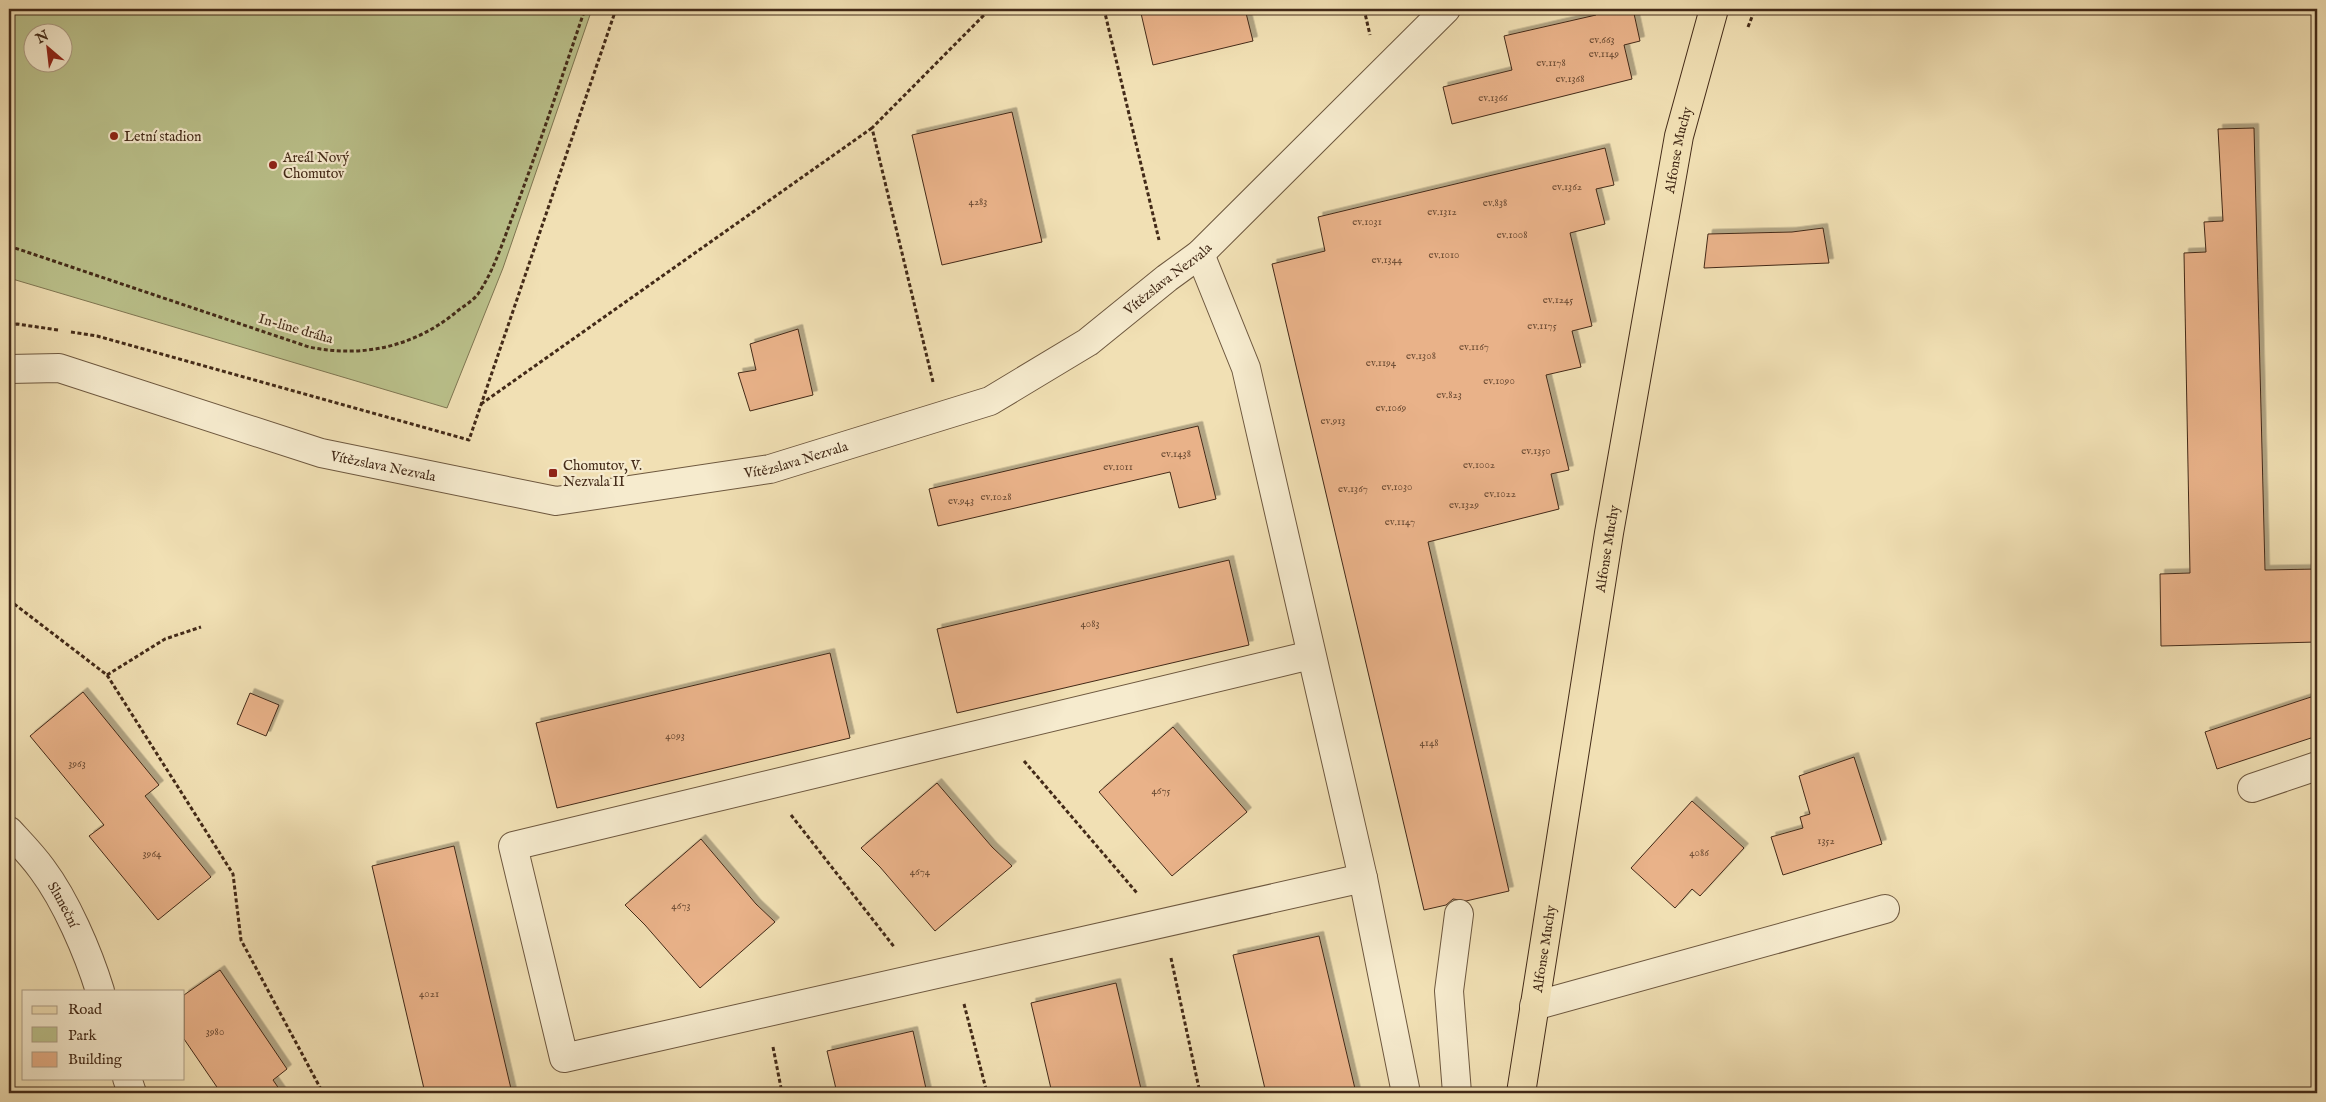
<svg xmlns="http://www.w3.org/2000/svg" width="2326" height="1102" viewBox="0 0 2326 1102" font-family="'IM FELL English',serif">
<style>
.green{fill:#bbc28c;stroke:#7f7652;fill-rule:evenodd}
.building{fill:#e9b289;stroke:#432a18;filter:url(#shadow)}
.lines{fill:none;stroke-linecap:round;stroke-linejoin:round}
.minor-casing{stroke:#6e583f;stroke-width:30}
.major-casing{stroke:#432a18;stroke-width:30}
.path{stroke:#432a18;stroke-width:3;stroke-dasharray:4 2.5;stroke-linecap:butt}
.minor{stroke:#f6ebce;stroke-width:28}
.major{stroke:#f1e0b4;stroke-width:28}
.poi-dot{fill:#8f2418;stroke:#f6ebce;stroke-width:2}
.labels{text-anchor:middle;stroke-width:4.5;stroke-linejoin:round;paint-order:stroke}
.number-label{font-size:11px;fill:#6c4c34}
.poi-label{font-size:14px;fill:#432a18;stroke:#f6ebce;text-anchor:start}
.street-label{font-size:14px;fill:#432a18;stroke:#f6ebce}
</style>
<defs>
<filter id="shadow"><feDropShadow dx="4.5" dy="-4.5" stdDeviation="0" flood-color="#0004"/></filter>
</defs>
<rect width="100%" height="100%" fill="#f1e0b4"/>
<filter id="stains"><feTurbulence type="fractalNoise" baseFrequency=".004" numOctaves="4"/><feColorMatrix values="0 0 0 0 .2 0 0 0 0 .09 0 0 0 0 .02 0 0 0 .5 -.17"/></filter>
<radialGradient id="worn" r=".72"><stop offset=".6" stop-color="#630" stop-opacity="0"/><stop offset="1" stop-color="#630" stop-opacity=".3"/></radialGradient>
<path class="green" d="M9 9H592L503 268 447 408 9 278ZM32 32H62V62H32Z"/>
<g class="building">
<polygon points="1140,9 1245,9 1253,41 1153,65"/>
<polygon points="1594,9 1633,9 1640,41 1624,45 1632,79 1452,124 1443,87 1512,70 1504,36 1596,15"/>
<polygon points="1012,112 1042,242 942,265 912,135"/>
<polygon points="2254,128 2265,570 2317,569 2317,642 2161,646 2160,574 2190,573 2184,253 2206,252 2204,222 2223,221 2218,129"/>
<polygon points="1605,148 1614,185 1596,189 1605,224 1570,233 1592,326 1572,331 1581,367 1546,375 1569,470 1551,474 1559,509 1428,542 1509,891 1466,901 1453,899 1446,905 1424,910 1272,264 1325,251 1318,217"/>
<polygon points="1823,228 1829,263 1704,268 1708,234 1792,232"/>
<polygon points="798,329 813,395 750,411 738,373 756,370 750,344"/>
<polygon points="1198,426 1216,499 1179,508 1170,472 938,526 929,489"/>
<polygon points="1229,560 1249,645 957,713 937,629"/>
<polygon points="830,653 850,738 557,808 536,723"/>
<polygon points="83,692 159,785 145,796 211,877 158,920 89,836 104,825 30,736"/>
<polygon points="250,693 279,705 266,736 237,724"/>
<polygon points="2317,695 2317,736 2217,769 2205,732"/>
<polygon points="1173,727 1247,812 1172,876 1099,792"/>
<polygon points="1854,757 1882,844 1783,875 1771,837 1803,828 1800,817 1810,814 1799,776"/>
<polygon points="937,783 992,847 1012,866 935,931 880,867 861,848"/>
<polygon points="1692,801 1744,848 1700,896 1692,889 1675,908 1631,868"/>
<polygon points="701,839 756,904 775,922 700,988 645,925 625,905"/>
<polygon points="454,846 512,1093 425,1093 372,866"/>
<polygon points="1319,936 1356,1093 1266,1093 1233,955"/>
<polygon points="220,970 287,1069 273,1080 282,1093 221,1093 184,1039 184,995"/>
<polygon points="1116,983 1142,1093 1052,1093 1031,1003"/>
<polygon points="913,1031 927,1093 837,1093 827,1051"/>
</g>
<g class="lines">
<defs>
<g id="minor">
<polyline points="1200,254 1246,368 1363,878 1406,1093"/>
<path id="s1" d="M9 369 59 368 321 453 556 501 770 469 990 401 1088 342 1167 278 1200 254 1446 9"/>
<polyline points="1311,655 513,846 564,1058 1363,878"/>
<polyline points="2252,788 2317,766"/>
<path id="s2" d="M9 831C20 843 32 855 42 869 66 901 88 952 100 991"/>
<polyline points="1534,1006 1885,909"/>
<polyline points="127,1078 132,1093"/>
<polyline points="1457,1093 1449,991 1459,914"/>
</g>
<g id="major">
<path id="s3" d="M1521 1093 1609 533 1679 136 1714 9"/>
</g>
</defs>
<use href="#minor" class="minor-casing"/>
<use href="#major" class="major-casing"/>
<g class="path">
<polyline points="1104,9 1159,240"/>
<polyline points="1364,9 1370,35"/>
<polyline points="1748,27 1755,9"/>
<path d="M9 246 309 347C362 358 413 347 455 313 462 307 473 301 478 294 495 269 504 238 515 210 540 144 562 76 585 9"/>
<polyline points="9,325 17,324 58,330"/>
<polyline points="71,332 97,336 469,440 616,9"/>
<polyline points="933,382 872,128 990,9"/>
<polyline points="481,404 872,128"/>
<polyline points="9,600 107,675 233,874 241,940 323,1093"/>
<polyline points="107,675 165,639 201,627"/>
<polyline points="1024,761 1137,893"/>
<polyline points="791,815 895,948"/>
<polyline points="1171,958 1200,1093"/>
<polyline points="964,1004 987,1093"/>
<polyline points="773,1047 782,1093"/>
</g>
<use href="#minor" class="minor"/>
<use href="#major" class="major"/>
</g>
<g class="poi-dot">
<circle cx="114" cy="136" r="5"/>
<circle cx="273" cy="165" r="5"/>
<rect x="548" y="468" width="10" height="10" rx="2.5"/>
</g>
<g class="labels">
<g class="number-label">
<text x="1602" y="43">ev.663</text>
<text x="1604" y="57">ev.1149</text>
<text x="1551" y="66">ev.1178</text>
<text x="1570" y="82">ev.1368</text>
<text x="1493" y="101">ev.1366</text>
<text x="1567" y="190">ev.1362</text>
<text x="978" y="205">4283</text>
<text x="1495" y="206">ev.838</text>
<text x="1442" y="215">ev.1312</text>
<text x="1367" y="225">ev.1031</text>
<text x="1512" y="238">ev.1008</text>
<text x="1444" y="258">ev.1010</text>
<text x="1387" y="263">ev.1344</text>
<text x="1558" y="303">ev.1245</text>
<text x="1542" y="329">ev.1175</text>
<text x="1474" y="350">ev.1167</text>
<text x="1421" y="359">ev.1308</text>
<text x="1381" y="366">ev.1194</text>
<text x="1499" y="384">ev.1090</text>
<text x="1449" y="398">ev.823</text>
<text x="1391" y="411">ev.1069</text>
<text x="1333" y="424">ev.913</text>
<text x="1536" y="454">ev.1350</text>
<text x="1176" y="457">ev.1438</text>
<text x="1479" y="468">ev.1002</text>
<text x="1118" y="470">ev.1011</text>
<text x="1397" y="490">ev.1030</text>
<text x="1353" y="492">ev.1367</text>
<text x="1500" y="497">ev.1022</text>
<text x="996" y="500">ev.1028</text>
<text x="961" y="504">ev.943</text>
<text x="1464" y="508">ev.1329</text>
<text x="1400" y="525">ev.1147</text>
<text x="1090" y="627">4083</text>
<text x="675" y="739">4093</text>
<text x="1429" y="746">4148</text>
<text x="77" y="767">3963</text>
<text x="1161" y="794">4675</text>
<text x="1826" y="844">1352</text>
<text x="1699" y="856">4086</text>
<text x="152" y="857">3964</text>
<text x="920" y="875">4674</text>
<text x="681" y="909">4673</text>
<text x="429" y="997">4021</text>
<text x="215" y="1035">3980</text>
</g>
<g class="poi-label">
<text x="124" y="141">Letní stadion</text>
<text x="283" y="162">Areál Nový<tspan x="283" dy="16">Chomutov</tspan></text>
<text x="563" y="470">Chomutov, V.<tspan x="563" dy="16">Nezvala II</tspan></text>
</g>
<g class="street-label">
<text dy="5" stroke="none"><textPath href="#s3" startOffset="956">Alfonse Muchy</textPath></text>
<text dy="5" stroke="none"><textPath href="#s1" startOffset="1228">Vítězslava Nezvala</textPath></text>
<text transform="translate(296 328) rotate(16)" y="5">In-line dráha</text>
<text dy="5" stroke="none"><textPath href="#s1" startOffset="809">Vítězslava Nezvala</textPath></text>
<text dy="5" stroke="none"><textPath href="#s1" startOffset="389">Vítězslava Nezvala</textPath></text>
<text dy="5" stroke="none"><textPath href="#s3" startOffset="551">Alfonse Muchy</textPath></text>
<text dy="5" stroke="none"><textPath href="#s2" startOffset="92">Sluneční</textPath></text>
<text dy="5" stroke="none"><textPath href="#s3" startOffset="146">Alfonse Muchy</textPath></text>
</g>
</g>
<rect width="2326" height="1102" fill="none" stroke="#f1e0b4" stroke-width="30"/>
<rect x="10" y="10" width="2306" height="1082" fill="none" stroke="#432a18" stroke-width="2.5"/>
<rect x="15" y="15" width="2296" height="1072" fill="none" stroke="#432a18"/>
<rect x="22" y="990" width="162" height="90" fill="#f6ebce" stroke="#ae9e85"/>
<rect x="32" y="1006" width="25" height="8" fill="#f1e0b4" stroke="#ae9e85"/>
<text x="68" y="1014" font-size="15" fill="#432a18">Road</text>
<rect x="32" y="1027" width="25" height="15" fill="#bbc28c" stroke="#ae9e85"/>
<text x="68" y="1040" font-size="15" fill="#432a18">Park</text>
<rect x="32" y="1052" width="25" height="15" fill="#e9b289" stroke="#ae9e85"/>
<text x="68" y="1064" font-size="15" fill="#432a18">Building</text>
<g transform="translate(48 48) rotate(332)"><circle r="24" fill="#f6ebce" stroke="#ae9e85"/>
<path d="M0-4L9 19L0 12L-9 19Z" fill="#8f2418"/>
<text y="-8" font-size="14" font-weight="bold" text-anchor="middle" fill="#432a18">N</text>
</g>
<rect width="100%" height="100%" filter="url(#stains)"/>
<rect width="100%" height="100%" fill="url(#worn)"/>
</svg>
